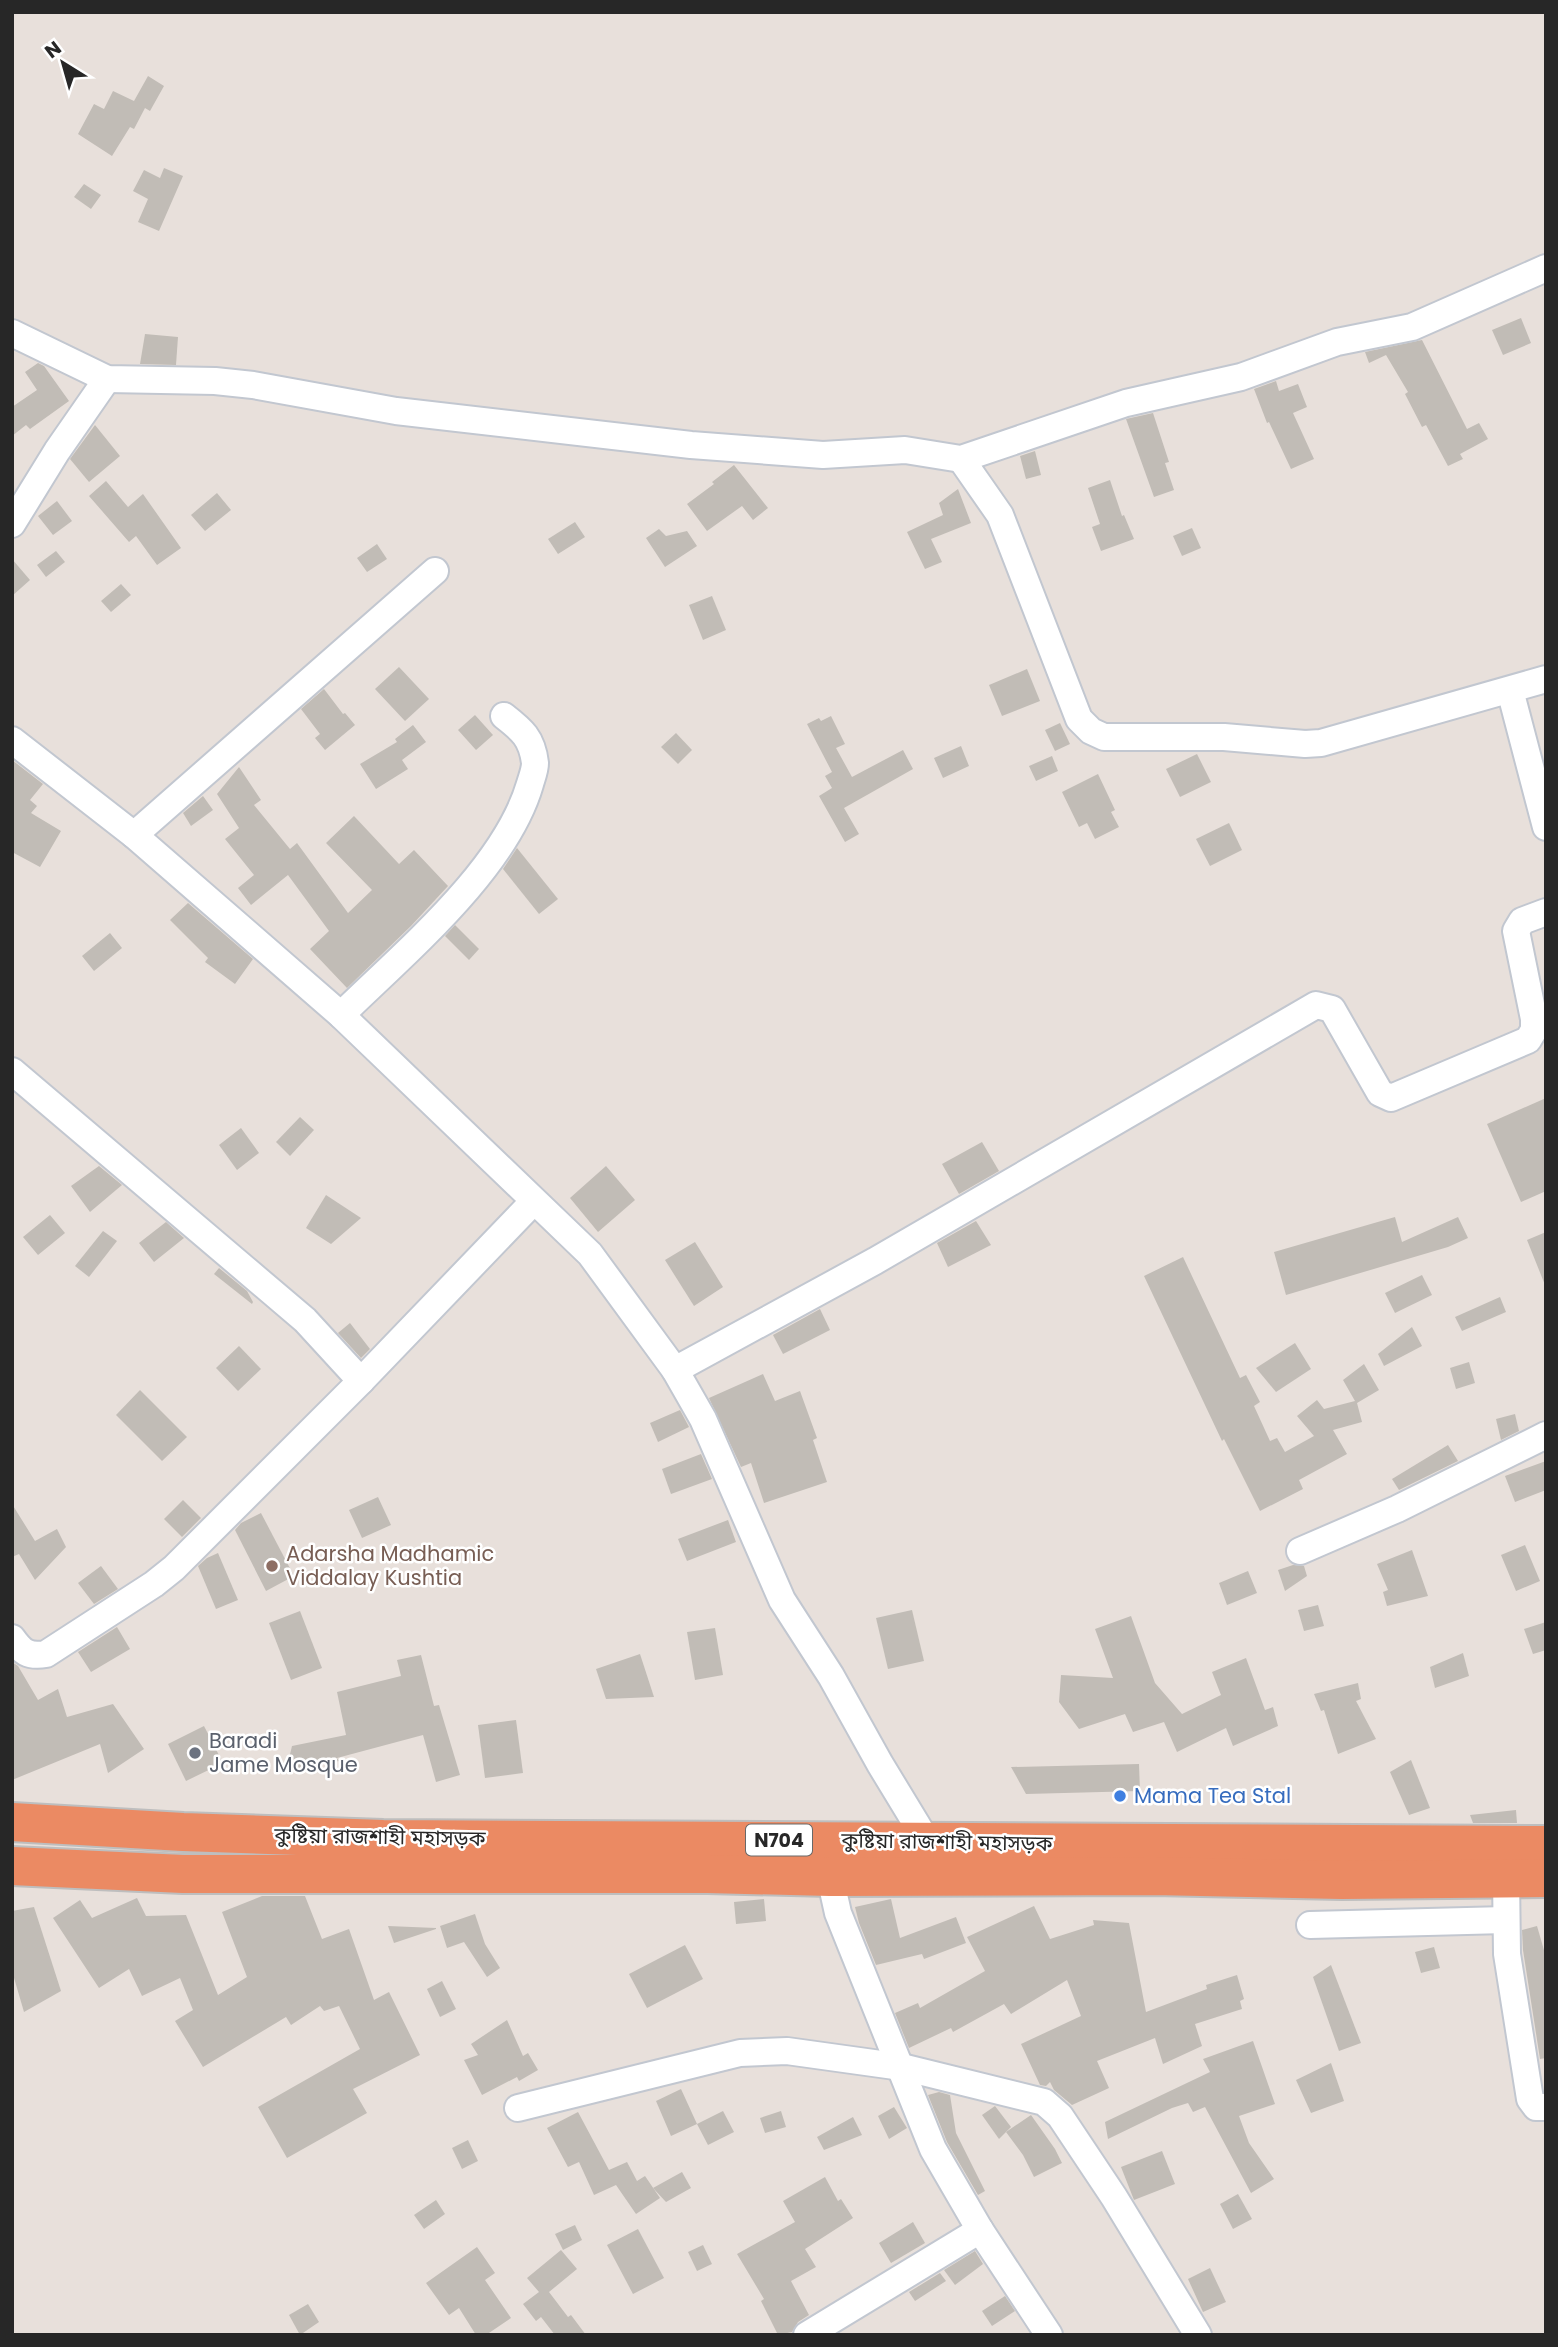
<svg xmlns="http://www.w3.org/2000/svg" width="1558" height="2347" viewBox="0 0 1558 2347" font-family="Poppins,'Noto Sans Bengali',sans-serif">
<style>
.building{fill:#c1bcb6}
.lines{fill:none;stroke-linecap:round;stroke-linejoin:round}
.minor-casing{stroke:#c2c7d0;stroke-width:30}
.highway-casing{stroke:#bebebe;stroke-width:42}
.minor{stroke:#fff;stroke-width:26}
.highway{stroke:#eb8a63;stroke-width:38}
.education-dot{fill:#8d6e63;stroke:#fff;stroke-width:2.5}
.worship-dot{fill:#6b7280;stroke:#fff;stroke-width:2.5}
.shop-dot{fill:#3f7fe0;stroke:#fff;stroke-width:2.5}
.labels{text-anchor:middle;stroke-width:5;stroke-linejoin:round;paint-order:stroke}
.shield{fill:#fff;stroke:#686868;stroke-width:2}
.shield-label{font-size:19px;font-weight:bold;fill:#272727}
.education-label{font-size:21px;fill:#785e54;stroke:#fff;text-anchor:start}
.worship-label{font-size:21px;fill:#5b616d;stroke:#fff;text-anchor:start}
.shop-label{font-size:21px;fill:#366cbe;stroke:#fff;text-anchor:start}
.street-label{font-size:21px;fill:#272727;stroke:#fff}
</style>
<rect width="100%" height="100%" fill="#e8e0db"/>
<g class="building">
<polygon points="148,76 164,86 150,111 145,108 134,129 130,127 112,156 78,134 94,104 104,109 113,91 134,101"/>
<polygon points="164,168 183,176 159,231 138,222 148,199 133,191 144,170 160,178"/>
<polygon points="84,184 101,195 91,209 74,197"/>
<polygon points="1521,318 1531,343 1503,355 1492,330"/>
<polygon points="145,334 178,337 176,365 140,364"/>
<polygon points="1422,340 1467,429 1479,423 1488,439 1460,454 1463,459 1448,466 1426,425 1422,427 1405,394 1408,392 1386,355 1369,363 1365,352"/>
<polygon points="38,363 44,366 69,401 30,429 26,425 12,436 12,407 37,390 25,372"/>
<polygon points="1276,381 1279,391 1298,384 1307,407 1293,413 1314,459 1291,469 1269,422 1267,423 1254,389"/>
<polygon points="1153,413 1169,462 1165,463 1174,490 1154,497 1126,419"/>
<polygon points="95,425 120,456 89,482 70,459"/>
<polygon points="1035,451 1041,475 1026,479 1020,456"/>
<polygon points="734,465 768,508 753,520 742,506 707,531 687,504 714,484 712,482"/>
<polygon points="1110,480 1122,516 1124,515 1134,539 1101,551 1092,527 1100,524 1088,488"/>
<polygon points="106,481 128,507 143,494 181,548 157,565 136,536 129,542 89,496"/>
<polygon points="958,489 971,523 931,539 942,562 925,569 907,532 943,515 939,503"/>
<polygon points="217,493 231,510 205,531 191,515"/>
<polygon points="57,501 72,521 53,535 38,516"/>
<polygon points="575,522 585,537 558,554 548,539"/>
<polygon points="1192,528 1201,548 1182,556 1173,536"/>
<polygon points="659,529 666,536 687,531 697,546 665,567 646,538"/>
<polygon points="377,544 387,559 367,572 357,558"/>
<polygon points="56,551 65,562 46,577 37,565"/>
<polygon points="12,559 30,580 12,596"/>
<polygon points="121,584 131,595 111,612 101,601"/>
<polygon points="712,596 726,630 703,640 689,605"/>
<polygon points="399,667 429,699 405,721 375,689"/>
<polygon points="1027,669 1040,701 1002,716 989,685"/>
<polygon points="324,689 343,714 345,713 355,725 325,750 315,738 320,734 301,709"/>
<polygon points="475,715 493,735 476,750 458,730"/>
<polygon points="831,716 845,744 836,748 852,777 903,750 913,769 844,808 859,834 845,842 819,796 832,788 825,776 832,772 807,724 819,718 821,721"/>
<polygon points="1060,723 1070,744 1055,751 1045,730"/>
<polygon points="413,725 426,742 402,760 408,769 376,789 360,764 397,742 395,739"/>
<polygon points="676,733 692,750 678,764 661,747"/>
<polygon points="961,746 969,766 943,778 934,758"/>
<polygon points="1197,754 1211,782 1180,797 1166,769"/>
<polygon points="1052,756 1058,771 1036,781 1029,766"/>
<polygon points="12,760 43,784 30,800 37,806 31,813 61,831 40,867 12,852"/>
<polygon points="239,767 261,800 254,805 290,849 297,843 348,913 372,890 326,843 354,816 399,864 414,850 448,886 411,926 347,988 310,949 329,931 288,875 251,905 238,888 254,875 225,839 239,828 217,794"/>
<polygon points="1098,774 1115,810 1111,812 1119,827 1095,839 1087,823 1079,827 1062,792"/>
<polygon points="203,796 213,810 191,826 183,813"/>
<polygon points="1229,823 1242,850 1210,866 1196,839"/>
<polygon points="517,848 558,899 539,914 503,869"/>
<polygon points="188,903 253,959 235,984 205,962 208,958 170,920"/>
<polygon points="455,925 479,949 469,960 445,936"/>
<polygon points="110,933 122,948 94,971 82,956"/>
<polygon points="1546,1098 1546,1191 1521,1202 1487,1124"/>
<polygon points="300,1117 314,1130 290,1156 276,1142"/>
<polygon points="241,1128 259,1153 237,1170 219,1145"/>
<polygon points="982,1142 999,1171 959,1194 942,1164"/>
<polygon points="99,1166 122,1185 90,1212 71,1186"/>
<polygon points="606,1166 635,1200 598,1232 570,1198"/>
<polygon points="326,1195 361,1218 331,1244 306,1228"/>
<polygon points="50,1215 65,1233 38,1255 23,1237"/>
<polygon points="1395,1217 1402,1242 1458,1217 1468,1238 1448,1247 1286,1295 1274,1252"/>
<polygon points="976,1221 991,1245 948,1267 937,1243"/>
<polygon points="166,1222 184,1238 154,1262 139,1243"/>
<polygon points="103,1231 117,1241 89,1277 75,1266"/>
<polygon points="1546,1232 1546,1285 1545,1285 1527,1240"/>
<polygon points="695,1242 723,1287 694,1306 665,1260"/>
<polygon points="1183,1257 1240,1378 1246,1375 1260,1402 1254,1406 1270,1441 1277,1438 1285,1452 1314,1436 1297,1416 1317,1400 1324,1409 1355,1401 1343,1380 1364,1364 1379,1390 1357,1403 1362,1422 1333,1430 1347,1454 1299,1480 1303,1489 1260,1511 1224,1439 1222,1441 1144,1276"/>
<polygon points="219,1268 247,1291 253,1302 252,1304 214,1274"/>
<polygon points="1422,1275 1432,1295 1395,1313 1385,1293"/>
<polygon points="1500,1297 1506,1312 1462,1331 1455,1317"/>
<polygon points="820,1309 830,1330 783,1354 773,1335"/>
<polygon points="350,1323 370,1349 361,1358 338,1333"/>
<polygon points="1412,1327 1422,1346 1384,1366 1378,1354"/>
<polygon points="1295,1343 1311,1369 1276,1392 1256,1368"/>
<polygon points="239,1346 261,1369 238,1391 216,1368"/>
<polygon points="1469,1362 1475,1383 1456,1389 1450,1368"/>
<polygon points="763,1374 775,1401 800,1391 817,1438 813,1440 827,1482 764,1503 751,1463 741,1467 709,1398"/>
<polygon points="140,1390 187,1437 162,1461 116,1415"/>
<polygon points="680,1410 689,1427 658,1442 650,1423"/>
<polygon points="1515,1414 1519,1431 1501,1440 1496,1419"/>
<polygon points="1448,1445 1458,1461 1399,1490 1392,1479"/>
<polygon points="701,1454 712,1479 671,1494 662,1469"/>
<polygon points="1546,1461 1546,1490 1515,1502 1505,1476"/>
<polygon points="378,1497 391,1525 362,1538 349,1510"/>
<polygon points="183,1500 201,1518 182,1537 164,1519"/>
<polygon points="12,1504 35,1541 57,1529 66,1547 35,1580 19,1554 12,1557"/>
<polygon points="261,1513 294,1576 266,1591 235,1530 241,1523"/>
<polygon points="728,1520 736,1542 687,1561 678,1539"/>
<polygon points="1525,1545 1540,1581 1516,1591 1501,1555"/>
<polygon points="1412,1550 1428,1596 1387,1606 1383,1592 1388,1590 1377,1564"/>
<polygon points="218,1553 238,1600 216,1609 198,1566 207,1558"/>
<polygon points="1293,1565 1304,1566 1307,1576 1285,1591 1278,1570"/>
<polygon points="101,1566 118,1589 94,1604 78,1583"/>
<polygon points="1248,1571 1257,1593 1227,1605 1219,1583"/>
<polygon points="1318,1605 1324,1626 1304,1631 1298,1610"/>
<polygon points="912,1610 924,1661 888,1669 876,1618"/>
<polygon points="300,1611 322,1668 291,1680 269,1623"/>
<polygon points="1131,1616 1155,1683 1182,1714 1221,1695 1212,1672 1246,1658 1265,1710 1273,1707 1278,1726 1233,1746 1226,1728 1177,1752 1164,1722 1133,1732 1125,1714 1079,1729 1059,1702 1061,1675 1113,1678 1095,1629"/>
<polygon points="1546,1622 1546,1650 1533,1654 1524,1629"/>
<polygon points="117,1627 130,1649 91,1672 78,1652"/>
<polygon points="715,1628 723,1675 695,1680 687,1632"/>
<polygon points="1463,1653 1469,1676 1435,1688 1430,1667"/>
<polygon points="640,1654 654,1697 606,1699 596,1669"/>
<polygon points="421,1655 434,1706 439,1705 460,1775 436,1782 423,1735 337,1758 339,1761 286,1771 292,1746 346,1735 337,1692 401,1676 397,1660"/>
<polygon points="12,1662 18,1666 38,1700 58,1689 67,1717 113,1704 144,1749 108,1773 100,1744 12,1780"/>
<polygon points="1358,1683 1361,1699 1356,1701 1376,1739 1338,1754 1324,1710 1321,1711 1314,1694"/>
<polygon points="516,1720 523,1773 485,1778 478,1725"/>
<polygon points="204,1726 223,1763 186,1781 168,1744"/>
<polygon points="1411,1760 1430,1808 1409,1815 1390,1772"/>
<polygon points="1139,1764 1140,1791 1026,1794 1011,1767"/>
<polygon points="1516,1810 1517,1823 1473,1823 1470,1815"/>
<polygon points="262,1896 305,1896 322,1939 349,1929 374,2000 389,1992 420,2055 353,2089 367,2113 287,2158 258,2107 360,2049 339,2006 324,2011 320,2006 291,2025 286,2017 203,2067 175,2021 193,2010 180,1978 142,1996 129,1969 99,1988 53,1918 80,1900 92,1918 137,1898 146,1916 186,1915 218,1995 247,1977 222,1912"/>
<polygon points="764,1899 766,1921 736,1924 734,1902"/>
<polygon points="891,1899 900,1938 956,1917 966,1943 924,1959 922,1954 876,1965 859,1923 855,1907"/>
<polygon points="1034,1906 1050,1939 1094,1925 1093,1920 1129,1923 1146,2012 1207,1989 1206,1985 1237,1975 1244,1999 1240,2001 1242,2009 1195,2024 1202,2046 1163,2064 1155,2038 1097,2061 1109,2088 1072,2105 1054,2090 1050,2082 1046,2086 1040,2085 1021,2044 1081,2016 1067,1980 1011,2014 1004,2004 953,2032 951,2028 909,2048 895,2013 918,2003 920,2008 985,1971 967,1937"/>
<polygon points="34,1907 61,1991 24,2012 12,1971 12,1911"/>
<polygon points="475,1914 485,1944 500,1968 487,1977 464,1942 447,1948 440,1926"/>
<polygon points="388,1926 436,1928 436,1929 394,1943"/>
<polygon points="1537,1926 1546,1957 1546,2058 1540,2059 1523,1950 1522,1930"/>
<polygon points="685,1945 703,1979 647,2008 629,1974"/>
<polygon points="1434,1947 1440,1968 1421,1973 1415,1952"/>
<polygon points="1331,1965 1361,2043 1339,2051 1313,1977"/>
<polygon points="442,1981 456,2009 440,2017 427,1989"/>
<polygon points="507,2020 523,2056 528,2053 538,2070 519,2081 517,2077 482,2095 464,2060 478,2055 471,2044"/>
<polygon points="1253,2041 1275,2104 1239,2116 1249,2143 1274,2179 1251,2193 1205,2107 1193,2112 1188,2103 1172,2108 1108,2139 1105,2122 1210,2072 1203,2059"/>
<polygon points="1331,2063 1344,2101 1311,2113 1296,2080"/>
<polygon points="681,2089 697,2124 723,2111 734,2132 708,2145 697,2124 671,2136 656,2101"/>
<polygon points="939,2092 950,2095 956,2133 985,2191 978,2195 947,2142 928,2095"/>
<polygon points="995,2106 1011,2127 999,2139 982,2115"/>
<polygon points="894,2107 907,2128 889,2139 878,2116"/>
<polygon points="781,2111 786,2127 765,2133 760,2118"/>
<polygon points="578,2112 609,2170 627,2162 637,2181 645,2176 660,2198 636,2214 616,2185 594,2195 579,2162 568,2167 547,2128"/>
<polygon points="1031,2115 1055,2149 1062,2163 1034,2177 1023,2155 1006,2132"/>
<polygon points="853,2117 862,2135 824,2150 817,2137"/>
<polygon points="468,2140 478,2161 462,2169 452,2148"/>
<polygon points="1162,2151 1175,2184 1134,2200 1121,2167"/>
<polygon points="682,2172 691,2188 666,2202 653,2188"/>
<polygon points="825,2177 838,2201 841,2199 853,2218 805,2249 816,2267 791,2281 809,2315 798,2322 792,2332 778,2335 761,2301 764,2299 737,2254 795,2222 783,2201"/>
<polygon points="1238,2194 1252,2219 1233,2229 1220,2204"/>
<polygon points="436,2200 445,2214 424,2229 414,2215"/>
<polygon points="913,2222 925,2243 891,2263 879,2243"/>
<polygon points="575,2225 582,2240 563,2250 555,2234"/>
<polygon points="638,2229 664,2278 633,2294 607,2245"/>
<polygon points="703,2245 712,2264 697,2271 688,2252"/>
<polygon points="477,2247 495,2273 485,2280 511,2318 486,2335 476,2335 459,2308 449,2315 426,2283"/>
<polygon points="561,2250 577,2269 549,2292 568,2317 571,2315 586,2335 555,2335 541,2317 536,2321 523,2304 539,2292 527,2278"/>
<polygon points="975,2251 983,2264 955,2285 944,2270"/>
<polygon points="1210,2268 1226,2302 1203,2312 1188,2279"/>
<polygon points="940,2273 946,2281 915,2301 909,2292"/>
<polygon points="1005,2296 1015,2311 992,2326 982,2311"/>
<polygon points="308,2304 319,2322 300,2335 289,2315"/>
</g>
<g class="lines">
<defs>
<g id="minor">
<polyline points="12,333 107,379 215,381 253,385 396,411 691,445 823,455 905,450 961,459 1126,403 1241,377 1337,342 1412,327 1546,268"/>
<polyline points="961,459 1000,515 1079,719 1091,731 1104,737 1224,737 1305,744 1321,743 1546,679"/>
<polyline points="12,524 57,451 107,379"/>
<polyline points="1510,690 1546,827"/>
<polyline points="12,740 134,835 341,1015 590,1254 675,1370 703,1419 782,1600 831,1676 880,1764 928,1843"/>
<polyline points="134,835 435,571"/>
<path d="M341 1015C404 953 505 870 530 784 532 777 535 770 535 763 532 738 522 730 504 716"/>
<polyline points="12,1071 305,1320 361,1381"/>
<polyline points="675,1370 875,1261 1316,1005 1332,1009 1380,1093 1391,1098 1528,1040 1534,1030 1534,1019 1516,931 1522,921 1546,912"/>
<polyline points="1300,1551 1397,1509 1546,1435"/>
<path d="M12 1638C22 1652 28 1657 46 1654L154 1584 174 1568 361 1381 534 1201"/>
<polyline points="830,1877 838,1913 933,2149 980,2230 1049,2335"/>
<polyline points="1506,1877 1507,1954 1530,2099 1536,2107 1546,2107"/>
<polyline points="1310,1925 1506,1920"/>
<polyline points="518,2108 740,2053 787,2051 902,2067 1044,2102 1060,2116 1114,2197 1198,2335"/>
<polyline points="807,2335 980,2230"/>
</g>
<g id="highway">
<polyline points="12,1822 183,1832 383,1839 1546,1845"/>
<polyline points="12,1866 183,1874 708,1874 830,1877 1154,1876 1342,1880 1546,1878"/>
</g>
</defs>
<use href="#minor" class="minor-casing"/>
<use href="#highway" class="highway-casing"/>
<use href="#minor" class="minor"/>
<use href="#highway" class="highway"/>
</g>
<circle class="education-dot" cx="272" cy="1566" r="7"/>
<circle class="worship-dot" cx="195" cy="1753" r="7"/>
<circle class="shop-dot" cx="1120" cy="1796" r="7"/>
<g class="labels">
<rect class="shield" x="746" y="1824.5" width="66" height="31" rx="5"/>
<g class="shield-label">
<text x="779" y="1847">N704</text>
</g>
<g class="education-label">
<text x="286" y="1561">Adarsha Madhamic<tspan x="286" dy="24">Viddalay Kushtia</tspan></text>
</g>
<g class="worship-label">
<text x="209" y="1748">Baradi<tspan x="209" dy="24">Jame Mosque</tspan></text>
</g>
<g class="shop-label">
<text x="1134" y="1803">Mama Tea Stal</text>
</g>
<g class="street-label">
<text transform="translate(380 1837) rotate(1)" y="7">কুষ্টিয়া রাজশাহী মহাসড়ক</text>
<text transform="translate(947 1842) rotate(1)" y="7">কুষ্টিয়া রাজশাহী মহাসড়ক</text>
</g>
</g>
<rect width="1558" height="2347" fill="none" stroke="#272727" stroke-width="28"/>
<g transform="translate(63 63) rotate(323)" stroke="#ffffff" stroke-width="5" paint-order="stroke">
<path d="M0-5L12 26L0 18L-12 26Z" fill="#272727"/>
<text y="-10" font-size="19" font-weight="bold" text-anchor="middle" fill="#272727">N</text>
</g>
</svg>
